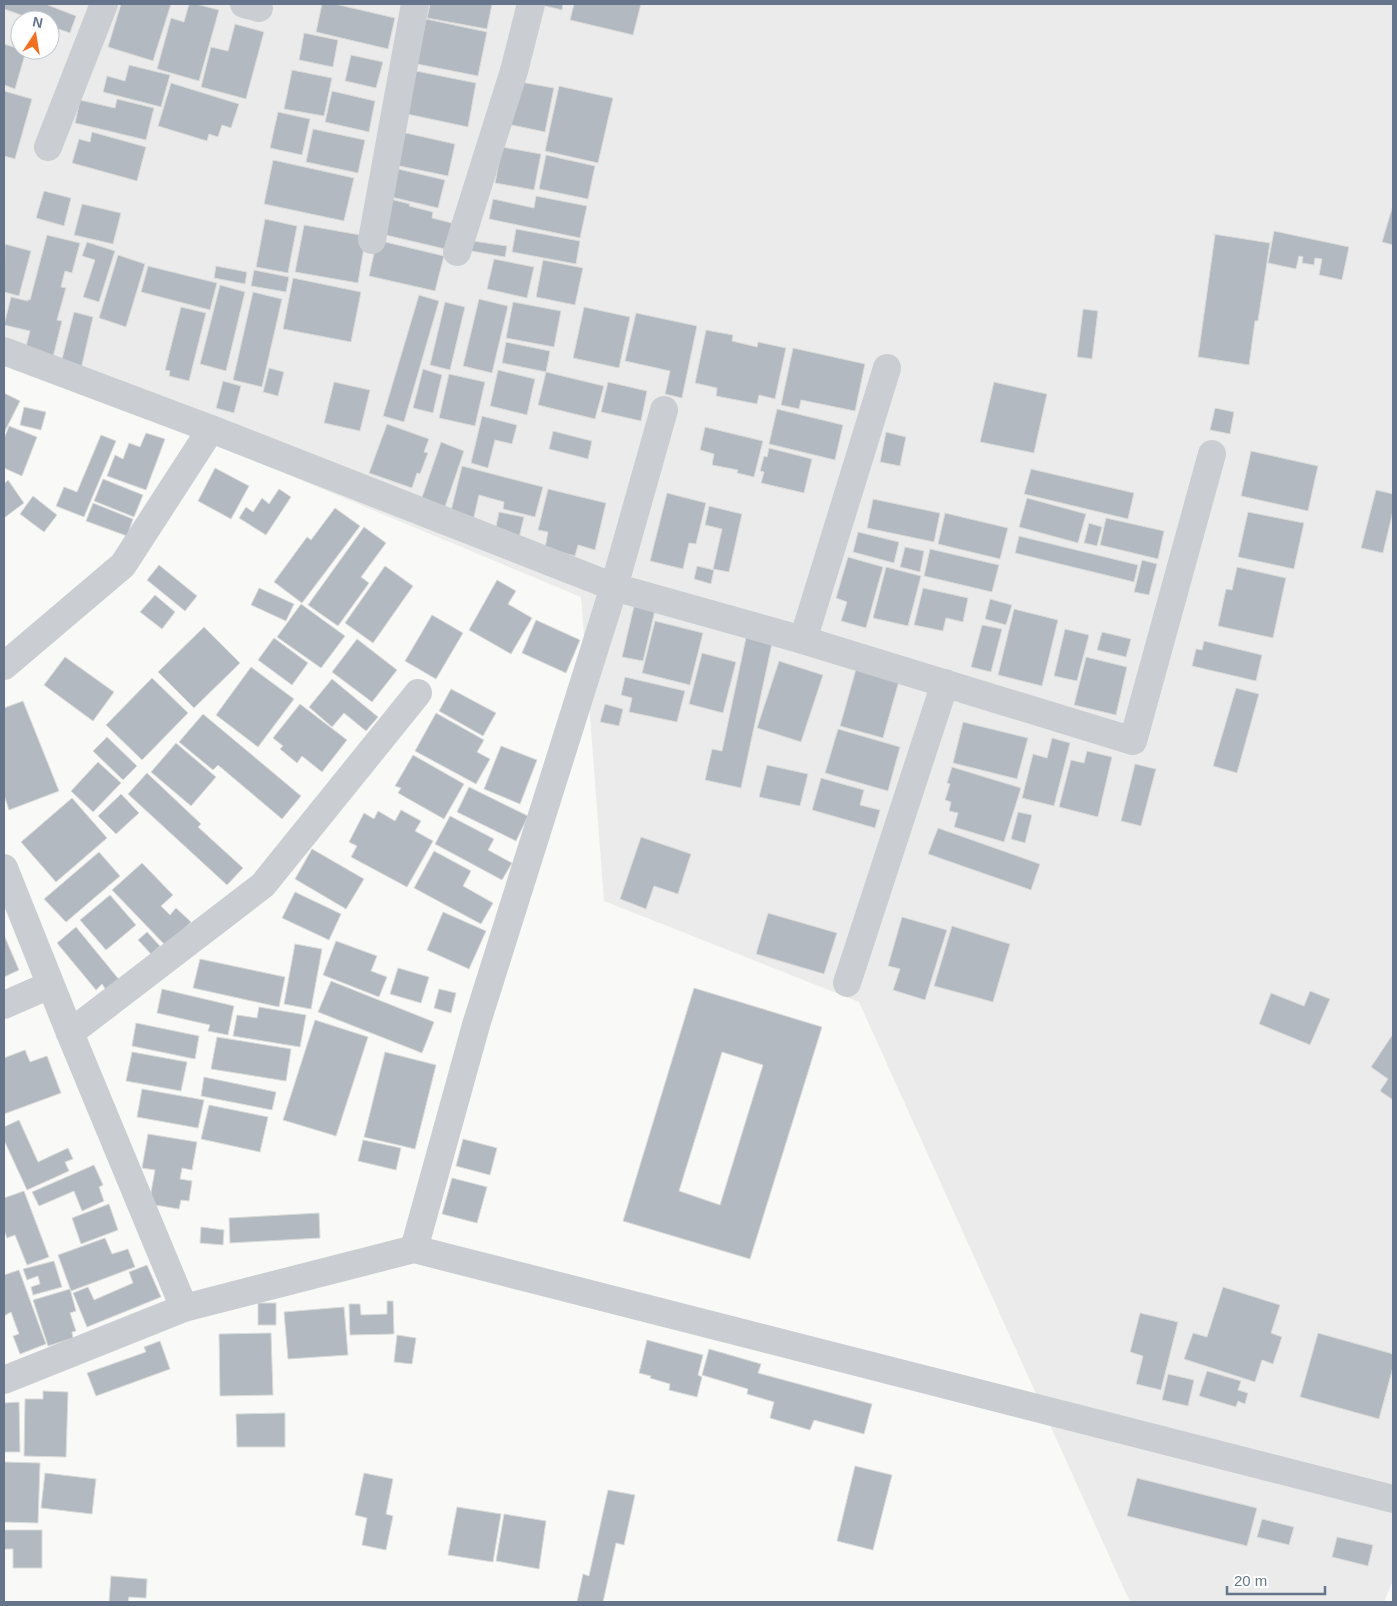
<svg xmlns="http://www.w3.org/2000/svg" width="1397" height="1606" viewBox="0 0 1397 1606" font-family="Arial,sans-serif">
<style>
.built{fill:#eaebea;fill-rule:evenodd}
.building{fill:#b2b9c1;stroke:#dbdcd9;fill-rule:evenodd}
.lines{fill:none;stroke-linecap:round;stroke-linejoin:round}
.street{stroke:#cacdd1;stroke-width:28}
</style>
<rect width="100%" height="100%" fill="#f9faf7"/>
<path class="built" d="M4 4H1393V1580L1384 1602H1130L859 1002 604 901 581 597 4 356ZM20 20H50V50H20Z"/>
<g class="building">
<polygon points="4,4 49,4 48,5 76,16 70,33 50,26 50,20 35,20 4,9"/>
<polygon points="121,4 171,4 153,61 108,47"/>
<polygon points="189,4 196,4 219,10 199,81 157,69 171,18 184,22"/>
<polygon points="322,4 335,4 395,18 388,49 316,32"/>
<polygon points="430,4 492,4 487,29 427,18"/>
<polygon points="537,4 563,4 562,10"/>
<polygon points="574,4 641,4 633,35 570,20"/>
<polygon points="426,19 487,32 478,76 417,64"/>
<polygon points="235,24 264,32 246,99 201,87 211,47 228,51"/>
<polygon points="304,33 338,40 333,67 299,60"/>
<polygon points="4,44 26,51 15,89 4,85"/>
<polygon points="351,55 383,62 376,88 345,81"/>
<polygon points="129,65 170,75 161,107 103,92 107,76 125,81"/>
<polygon points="292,70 332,78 324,116 284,109"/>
<polygon points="416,71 476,83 468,127 407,114"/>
<polygon points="515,81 554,88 545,132 507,124"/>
<polygon points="171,83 239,104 231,128 222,125 218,137 209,134 207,141 158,126"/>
<polygon points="559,86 613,98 598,163 545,151"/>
<polygon points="4,91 32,99 15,159 4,156"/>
<polygon points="332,91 375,101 369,132 325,122"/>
<polygon points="117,99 154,108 146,140 75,123 80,100 115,108"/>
<polygon points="278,112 310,119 302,155 270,148"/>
<polygon points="313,129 365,140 358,173 306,162"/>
<polygon points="397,131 455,144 448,176 390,164"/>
<polygon points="92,132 146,147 137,181 72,163 79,139 90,142"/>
<polygon points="502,147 541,154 534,190 495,183"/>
<polygon points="546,155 595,166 588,199 539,189"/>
<polygon points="273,160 354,178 344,221 264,204"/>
<polygon points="394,168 445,180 438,208 387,196"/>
<polygon points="44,191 71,198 64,226 36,218"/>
<polygon points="536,196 587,206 580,238 489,219 493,199 534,208"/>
<polygon points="386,198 410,204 409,206 433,212 432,218 452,223 445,249 377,233"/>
<polygon points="82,204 121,213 113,244 74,235"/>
<polygon points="1393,205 1393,245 1382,242"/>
<polygon points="265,219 297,226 288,273 256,267"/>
<polygon points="304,225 366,236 358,283 295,272"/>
<polygon points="516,229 580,241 576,264 512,252"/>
<polygon points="1274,231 1349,247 1342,280 1319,275 1322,259 1315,258 1314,265 1302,263 1303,257 1299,256 1296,269 1268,263"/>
<polygon points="1213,234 1270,243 1258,321 1255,321 1249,365 1198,357 1215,235"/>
<polygon points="47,235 80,243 72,273 65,271 61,287 66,288 57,320 62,321 52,361 24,354 30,331 4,325 11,297 28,301 28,299 30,300"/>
<polygon points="377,240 444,256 435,291 369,276"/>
<polygon points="473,241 507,246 505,257 471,251"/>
<polygon points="87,242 115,251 99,302 83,297 95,260 82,256"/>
<polygon points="5,244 31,251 19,296 4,292"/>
<polygon points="118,255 145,264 126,327 99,318"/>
<polygon points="494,259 534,267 527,298 487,289"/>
<polygon points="543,260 583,268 575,305 536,297"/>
<polygon points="148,266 217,283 210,310 141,292"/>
<polygon points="216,266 247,272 245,284 214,278"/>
<polygon points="254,270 289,277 286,292 251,286"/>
<polygon points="293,278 361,292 351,342 283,329"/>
<polygon points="220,285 245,292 226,371 200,364"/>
<polygon points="253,292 282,299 262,387 233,380"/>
<polygon points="419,295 439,301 404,422 383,416"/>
<polygon points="479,299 508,306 492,373 463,366"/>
<polygon points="445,302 465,307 450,370 430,365"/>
<polygon points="513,302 561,311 554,347 506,338"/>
<polygon points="181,307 206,313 189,381 169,376 170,371 165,370"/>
<polygon points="584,307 630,317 619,368 573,358"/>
<polygon points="1083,309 1098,311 1092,359 1077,357"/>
<polygon points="74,312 93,317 81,369 61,363"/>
<polygon points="636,313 697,326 682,398 665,394 670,371 625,361"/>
<polygon points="706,330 733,335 732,341 757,347 758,342 786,348 775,399 759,395 757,404 716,396 717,388 695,383"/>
<polygon points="506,342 550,351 546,372 502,363"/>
<polygon points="793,348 865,364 855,411 801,400 799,409 781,405"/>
<polygon points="269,368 284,372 278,396 263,392"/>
<polygon points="423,369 442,375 433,413 413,408"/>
<polygon points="498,370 535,379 527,415 490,406"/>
<polygon points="546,372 604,386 595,419 538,405"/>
<polygon points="449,374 485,382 475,426 439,418"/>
<polygon points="223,381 241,386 234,413 216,408"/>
<polygon points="334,382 370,390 360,431 324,423"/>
<polygon points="608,382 647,391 641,421 601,412"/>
<polygon points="994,382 1047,394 1034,453 980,442"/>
<polygon points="4,393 20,401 4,433"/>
<polygon points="24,407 46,412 41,430 20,425"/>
<polygon points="1215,408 1234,412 1230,434 1210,430"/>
<polygon points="777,409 843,425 835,460 769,444"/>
<polygon points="482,416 517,425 512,444 495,440 488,468 471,463"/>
<polygon points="387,424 429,439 424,452 428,453 420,474 417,473 412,488 369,473"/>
<polygon points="9,426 37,437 22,476 4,468 4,439"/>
<polygon points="705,427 763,441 754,477 737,473 738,470 712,465 714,454 700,450"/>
<polygon points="553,431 592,441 588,459 549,449"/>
<polygon points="886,432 906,437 900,466 880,462"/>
<polygon points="146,433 165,439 146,490 107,476 115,455 123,459 129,443 140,447"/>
<polygon points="101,435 116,441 84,517 56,506 64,487 77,492"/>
<polygon points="441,442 464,451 443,513 419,506"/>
<polygon points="769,448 812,459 804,493 761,483 764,472 760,471 764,456 767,457"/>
<polygon points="1251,451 1318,466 1308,511 1241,496"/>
<polygon points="462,466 543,487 535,517 503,509 504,502 479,495 473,521 450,515"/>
<polygon points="215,468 249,486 231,519 198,501"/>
<polygon points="1031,469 1134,493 1128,519 1024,494"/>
<polygon points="103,479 143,495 134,517 94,501"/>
<polygon points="8,480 24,503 4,518 4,484"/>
<polygon points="279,489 291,497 266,535 239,518 246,507 253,512 262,498 269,504"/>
<polygon points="548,489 606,503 595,550 578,545 575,556 545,548 548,532 538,530"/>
<polygon points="1376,490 1393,494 1393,511 1383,553 1361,548"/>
<polygon points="667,493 706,503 696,544 689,543 683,569 650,561"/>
<polygon points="33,496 57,515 44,532 20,514"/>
<polygon points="1027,498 1086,514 1078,543 1019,527"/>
<polygon points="873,499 940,513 934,542 867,528"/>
<polygon points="93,503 133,519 127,536 86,521"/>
<polygon points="709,506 742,514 729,572 713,569 722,529 705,525"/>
<polygon points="335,508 360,526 302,603 274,582 307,537 311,540"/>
<polygon points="499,512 524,517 518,542 494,536"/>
<polygon points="1248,512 1304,523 1294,569 1238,557"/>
<polygon points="945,513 1008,528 1000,559 938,544"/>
<polygon points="1106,518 1164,531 1158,559 1100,545"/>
<polygon points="1089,523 1102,527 1097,546 1084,543"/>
<polygon points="364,527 386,543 361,577 369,583 338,626 308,605"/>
<polygon points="858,532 899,542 894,563 853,552"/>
<polygon points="1019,536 1138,565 1134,582 1015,553"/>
<polygon points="905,547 924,551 920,572 900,567"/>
<polygon points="930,549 999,565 992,592 924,576"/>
<polygon points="848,557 883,567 866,628 841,621 847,602 836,598"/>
<polygon points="1142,560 1157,564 1149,595 1134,592"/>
<polygon points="159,565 197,596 185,611 147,580"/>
<polygon points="385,566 413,586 373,643 345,623"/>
<polygon points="697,566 714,570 711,584 694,579"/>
<polygon points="886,567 921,576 908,626 873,618"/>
<polygon points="1237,567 1286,578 1273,638 1218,626 1226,589 1232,590"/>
<polygon points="497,580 516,591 508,604 532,618 511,654 469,630"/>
<polygon points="259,588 294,604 286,621 251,605"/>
<polygon points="923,588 968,598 963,622 946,618 943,631 914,625"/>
<polygon points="155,595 175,612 162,629 140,612"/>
<polygon points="990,599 1012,605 1006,625 985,619"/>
<polygon points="635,602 656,606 643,661 622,657"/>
<polygon points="301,604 345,636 321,668 277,637"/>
<polygon points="1014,609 1058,620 1042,686 998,675"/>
<polygon points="432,615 463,633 436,679 405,661"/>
<polygon points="536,620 580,640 566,673 522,653"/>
<polygon points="655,621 703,633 690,685 642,673"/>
<polygon points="982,625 1002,629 991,672 971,667"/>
<polygon points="204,627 240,663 194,708 158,672"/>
<polygon points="1065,629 1089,635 1077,681 1054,676"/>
<polygon points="1102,632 1131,639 1126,657 1097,650"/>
<polygon points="747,633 773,639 741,788 705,780 712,749 722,751"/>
<polygon points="274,638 308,663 292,685 258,660"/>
<polygon points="357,639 397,670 372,702 332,672"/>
<polygon points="1204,641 1262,655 1256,681 1192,666 1196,649 1202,650"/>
<polygon points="702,653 736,662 723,713 689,704"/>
<polygon points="65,657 114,692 93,721 44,685"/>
<polygon points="1086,657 1127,667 1116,715 1074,705"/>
<polygon points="779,661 823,675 801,742 757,728"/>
<polygon points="251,667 294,699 258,747 216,715"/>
<polygon points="856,669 899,681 883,738 840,726"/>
<polygon points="625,677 685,691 677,722 629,712 632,698 621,695"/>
<polygon points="152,678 188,713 142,760 106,725"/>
<polygon points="332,679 378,717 366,731 344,713 332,727 309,707"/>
<polygon points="1236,688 1259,694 1237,773 1213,766"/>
<polygon points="451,689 496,713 483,736 439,711"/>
<polygon points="23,701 59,791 9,810 4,795 4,708"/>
<polygon points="300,704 347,740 322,772 302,756 297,763 280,749 283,746 273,738"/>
<polygon points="605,704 623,709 619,726 600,722"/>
<polygon points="436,713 484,740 477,752 490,759 476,784 415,751"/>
<polygon points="203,714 301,796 282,819 218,765 213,770 179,742"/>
<polygon points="963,722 1028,738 1017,779 953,763"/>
<polygon points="838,729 900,747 888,791 825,773"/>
<polygon points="107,737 137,766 123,780 93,751"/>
<polygon points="1052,738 1070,743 1054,806 1022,798 1033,754 1047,758"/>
<polygon points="176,743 216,777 191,806 151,772"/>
<polygon points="501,746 537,760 520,804 484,789"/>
<polygon points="1087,751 1112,757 1098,817 1059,807 1071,760 1084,763"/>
<polygon points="413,755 464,784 444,819 398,793 401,788 395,786"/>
<polygon points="98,762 121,783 93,812 71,791"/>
<polygon points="1135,764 1156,769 1141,826 1121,821"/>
<polygon points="767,765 808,774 800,806 759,797"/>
<polygon points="952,767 1021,788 1004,842 954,827 958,813 949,811 951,802 945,800 950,784 947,783"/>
<polygon points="147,773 201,824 198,827 243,868 227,885 128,794"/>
<polygon points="821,778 864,790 860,805 880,810 875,828 812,810"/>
<polygon points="469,787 528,816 516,841 457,812"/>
<polygon points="121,794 139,813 116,834 98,816"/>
<polygon points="72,798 107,838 56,882 21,842"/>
<polygon points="401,810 421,821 415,831 433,841 407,887 351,857 357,846 349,842 364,813 374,819 378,811 395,821"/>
<polygon points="1018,812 1032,815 1025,843 1011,839"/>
<polygon points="450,816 494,839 488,850 512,863 502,880 435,844"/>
<polygon points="938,828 1040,864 1031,890 928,854"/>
<polygon points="641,837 691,854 678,894 654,886 646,909 620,899"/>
<polygon points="312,849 364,879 346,909 295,879"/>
<polygon points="434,851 471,871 463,886 493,903 481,924 414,888"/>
<polygon points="99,852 120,876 66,922 44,899"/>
<polygon points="142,863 173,895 161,906 170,915 176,908 191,922 166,946 112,890"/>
<polygon points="295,892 341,914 329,940 282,918"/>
<polygon points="110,895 136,925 106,950 80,920"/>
<polygon points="443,912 486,931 469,969 427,950"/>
<polygon points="768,913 837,933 824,974 756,954"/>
<polygon points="902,917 947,930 925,1000 893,990 900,969 888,966"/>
<polygon points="952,926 1010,944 993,1002 934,986"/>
<polygon points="76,927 121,982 108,993 102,984 96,990 57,943"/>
<polygon points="147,932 160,946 151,954 138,940"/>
<polygon points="4,935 19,970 4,977"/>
<polygon points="336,941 377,956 371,971 387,977 379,997 323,975"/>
<polygon points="295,944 322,949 311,1009 284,1004"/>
<polygon points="200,959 285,977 279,1007 193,988"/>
<polygon points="398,968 429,977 421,1003 390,994"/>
<polygon points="331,981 434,1022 422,1053 318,1012"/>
<path d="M694 988 822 1027 750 1259 623 1221ZM722 1052 763 1065 720 1205 679 1191Z"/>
<polygon points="162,989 234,1006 228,1035 208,1031 210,1025 157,1013"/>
<polygon points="439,989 456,993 451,1013 434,1008"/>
<polygon points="1310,991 1330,999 1310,1045 1259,1024 1271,993 1304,1006"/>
<polygon points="259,1007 306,1015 300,1047 233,1036 237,1015 257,1018"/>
<polygon points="315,1020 368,1037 336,1136 283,1120"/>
<polygon points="136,1023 199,1036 195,1059 132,1046"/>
<polygon points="1393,1034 1393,1100 1380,1091 1388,1079 1371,1067"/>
<polygon points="217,1037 291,1049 286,1081 211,1069"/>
<polygon points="25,1050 30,1062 47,1056 61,1093 4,1114 4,1058"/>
<polygon points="132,1052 187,1062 181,1091 126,1081"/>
<polygon points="385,1052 436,1065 415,1149 364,1137"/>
<polygon points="204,1077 276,1092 272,1110 201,1096"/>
<polygon points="142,1089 204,1100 198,1128 137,1117"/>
<polygon points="209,1105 268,1117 260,1152 201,1139"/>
<polygon points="19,1120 38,1162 68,1148 73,1159 65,1162 69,1171 27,1190 4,1140 4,1127"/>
<polygon points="148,1134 197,1142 192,1170 182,1168 180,1179 192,1181 189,1201 181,1200 179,1209 149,1204 155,1170 142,1168"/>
<polygon points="463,1139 497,1148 490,1175 456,1166"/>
<polygon points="363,1140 401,1148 396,1170 358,1161"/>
<polygon points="94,1165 103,1185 99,1187 104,1201 82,1211 74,1191 39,1206 32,1192"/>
<polygon points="452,1178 487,1187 477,1223 442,1214"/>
<polygon points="24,1191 49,1257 27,1265 15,1235 7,1238 4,1230 4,1198"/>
<polygon points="109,1204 118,1230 81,1244 72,1218"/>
<polygon points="319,1213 320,1238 230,1243 229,1218"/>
<polygon points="201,1227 224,1230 223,1245 200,1243"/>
<polygon points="105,1238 112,1254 128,1249 135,1267 71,1291 58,1255"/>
<polygon points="54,1261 62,1287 33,1295 31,1287 40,1284 38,1276 27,1280 23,1269"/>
<polygon points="147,1265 161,1297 87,1327 73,1293 88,1287 94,1300 133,1283 129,1272"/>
<polygon points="19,1270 46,1344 20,1354 13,1336 19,1334 11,1312 4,1316 4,1275"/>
<polygon points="1223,1287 1280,1305 1271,1333 1282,1337 1273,1364 1262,1360 1255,1382 1184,1359 1193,1333 1207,1337"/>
<polygon points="70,1289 76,1311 70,1313 76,1331 72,1332 73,1338 48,1346 33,1300"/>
<polygon points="387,1301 393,1301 394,1334 350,1335 349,1304 360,1304 361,1315 387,1314"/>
<rect x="258" y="1303" width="18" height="22"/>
<polygon points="344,1307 348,1355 288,1359 284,1312"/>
<polygon points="1140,1313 1178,1322 1161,1390 1136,1384 1143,1356 1130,1352"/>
<polygon points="271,1333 273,1395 220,1396 219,1334"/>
<polygon points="1318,1333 1393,1354 1393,1367 1379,1419 1300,1397"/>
<polygon points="397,1335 416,1338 412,1364 394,1362"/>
<polygon points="647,1340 703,1355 698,1375 702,1377 697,1397 669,1390 670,1384 650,1378 651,1376 639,1373"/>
<polygon points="160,1341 170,1369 96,1396 87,1373 146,1352 144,1347"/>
<polygon points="709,1349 761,1364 758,1373 872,1404 864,1434 814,1420 810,1430 770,1418 774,1402 747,1394 748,1389 702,1375"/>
<polygon points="1207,1371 1241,1381 1238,1390 1248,1393 1245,1404 1238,1401 1236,1407 1199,1396"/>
<polygon points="1168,1374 1194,1380 1188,1406 1162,1400"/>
<polygon points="43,1391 68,1392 66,1457 24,1456 25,1399 43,1399"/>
<polygon points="19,1402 20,1452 4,1452 4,1403"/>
<polygon points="285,1413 285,1447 237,1447 236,1414"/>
<polygon points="4,1462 40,1463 38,1523 4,1522"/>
<polygon points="855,1466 892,1475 873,1550 837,1541"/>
<polygon points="45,1473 96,1479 92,1514 41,1508"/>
<polygon points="364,1473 393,1479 386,1514 393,1516 386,1550 362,1545 367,1518 355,1515"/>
<polygon points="1137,1478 1257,1508 1247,1546 1127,1516"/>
<polygon points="608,1490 635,1495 624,1545 616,1543 603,1602 577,1602 583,1574 589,1576"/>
<polygon points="457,1507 501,1514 493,1562 448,1555"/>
<polygon points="504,1514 546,1521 539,1569 496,1561"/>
<polygon points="1262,1519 1294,1527 1289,1545 1257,1537"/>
<polygon points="4,1530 42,1530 42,1568 13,1568 13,1549 4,1549"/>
<polygon points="1337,1537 1373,1545 1368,1566 1332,1557"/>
<polygon points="111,1576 147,1579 146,1598 129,1597 128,1602 109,1602"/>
</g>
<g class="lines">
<g class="street">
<polyline points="244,4 259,8"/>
<polyline points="48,147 104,4"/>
<polyline points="372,240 415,4"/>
<polyline points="457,252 514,71 531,4"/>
<polyline points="4,351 211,429 123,565 4,666"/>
<polyline points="887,368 803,640 1133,741 1212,454"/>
<polyline points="664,410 614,587 803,640"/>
<polyline points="211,429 614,587 476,1025 414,1249"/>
<polyline points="4,868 70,1033 184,1308 4,1380"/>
<polyline points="847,983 945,683"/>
<polyline points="4,1005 50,985"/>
<polyline points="70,1033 263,885 418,693"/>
<polyline points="184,1308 414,1249 1393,1499"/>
</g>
</g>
<rect width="1397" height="1606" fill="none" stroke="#66758b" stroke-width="10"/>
<g transform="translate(35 35) rotate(12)"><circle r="24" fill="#ffffff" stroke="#c2c8d1"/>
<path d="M0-4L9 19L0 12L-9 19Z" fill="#f26e20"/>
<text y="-8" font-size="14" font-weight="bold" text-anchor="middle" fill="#66758b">N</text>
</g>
<path d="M1227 1586v8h98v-8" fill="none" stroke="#66758b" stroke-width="2.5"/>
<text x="1234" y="1586" font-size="15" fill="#66758b" stroke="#ffffff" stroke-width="4" paint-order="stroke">20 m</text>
</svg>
